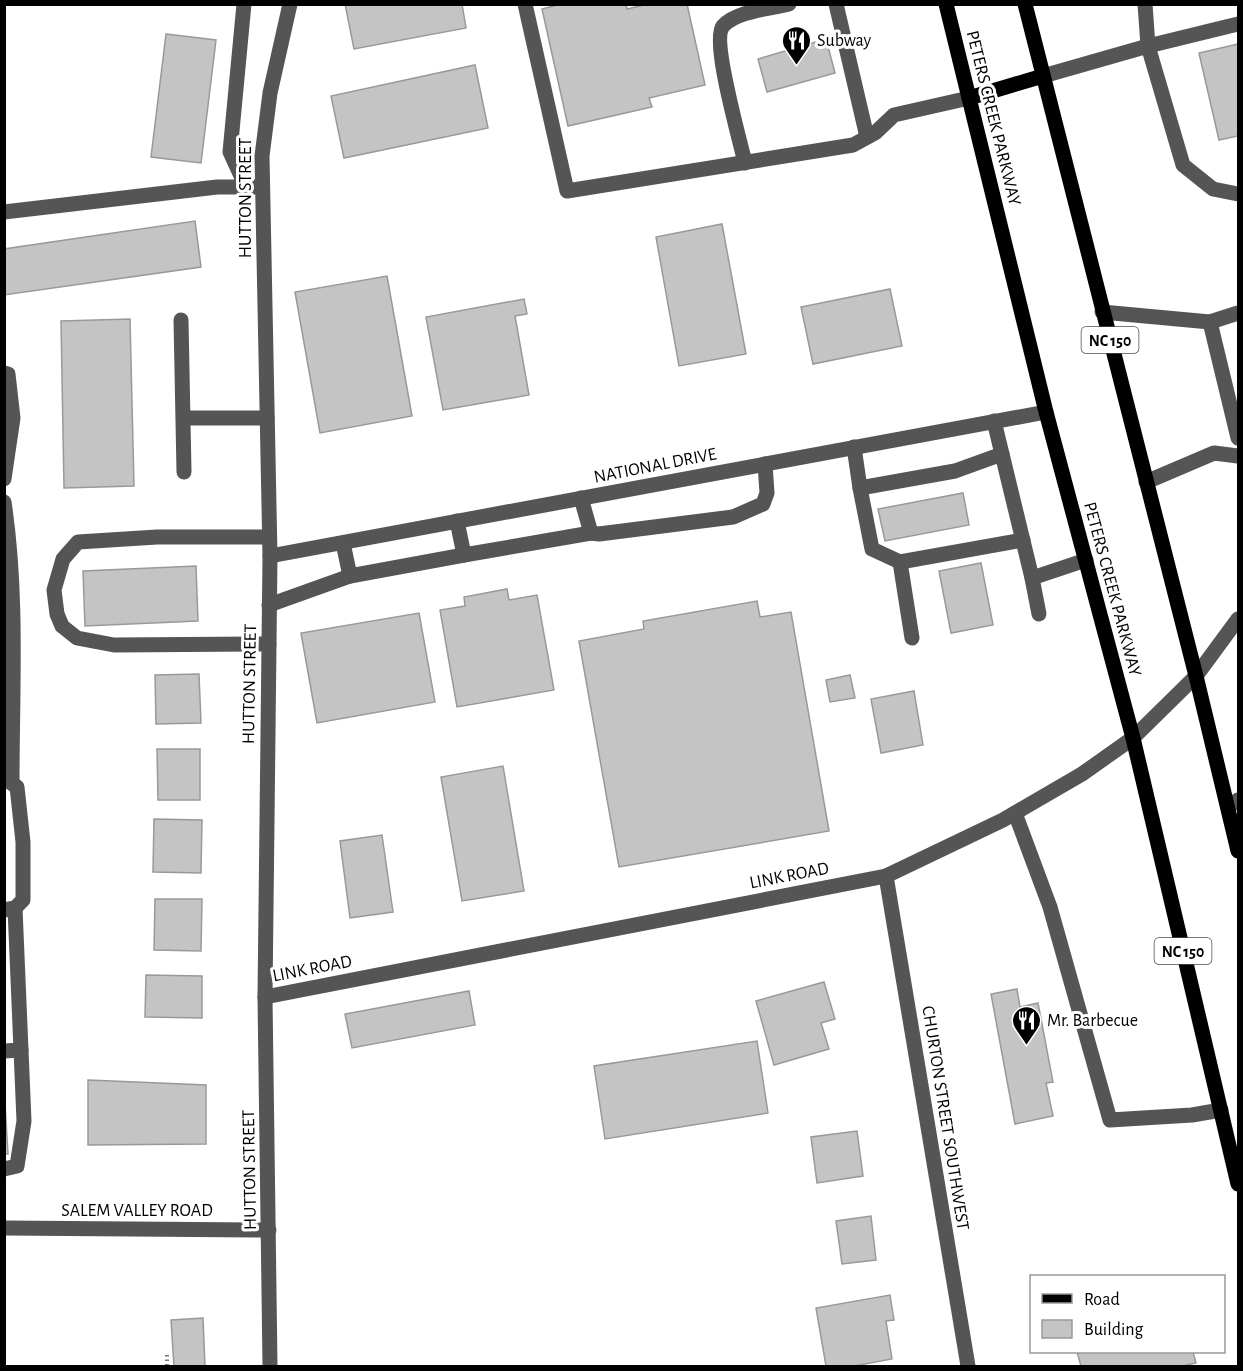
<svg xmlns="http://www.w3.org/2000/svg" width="1243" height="1371" viewBox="0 0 1243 1371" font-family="'Alegreya Sans',sans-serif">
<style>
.building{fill:#c4c4c4;stroke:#999;stroke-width:1.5}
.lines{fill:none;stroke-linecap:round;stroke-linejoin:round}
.path{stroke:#777;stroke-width:4;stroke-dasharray:1.5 3;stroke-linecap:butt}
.minor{stroke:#555;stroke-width:15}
.major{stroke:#000;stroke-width:15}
.labels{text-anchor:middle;stroke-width:6;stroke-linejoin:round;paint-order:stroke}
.shield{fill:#fff;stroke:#4c4c4c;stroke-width:1.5}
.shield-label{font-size:16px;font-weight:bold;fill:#000}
.poi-label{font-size:18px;fill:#000;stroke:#fff;text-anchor:start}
.street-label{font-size:18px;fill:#000;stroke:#fff}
</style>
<rect width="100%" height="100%" fill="#fff"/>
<g class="building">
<polygon points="345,4 462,4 466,28 354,49"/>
<polygon points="561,4 626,4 627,9 648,4 687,4 705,85 649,98 652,107 568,126 542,9"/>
<polygon points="166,34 216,40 201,163 151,157"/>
<polygon points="826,39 835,73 767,92 758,59"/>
<polygon points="1238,44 1238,136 1219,140 1199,53"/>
<polygon points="475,65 488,128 344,158 331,96"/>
<polygon points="195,221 201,267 4,295 4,249"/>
<polygon points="722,224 746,354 679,366 656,237"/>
<polygon points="387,276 412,416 320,433 295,292"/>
<polygon points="890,289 902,346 813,364 801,307"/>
<polygon points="524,299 527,314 515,316 529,395 443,410 426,317"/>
<polygon points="130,319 134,486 64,488 61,321"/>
<polygon points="963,493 969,525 885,541 878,509"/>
<polygon points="981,563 993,625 951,633 939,571"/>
<polygon points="196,566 198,621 85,626 83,571"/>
<polygon points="507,589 509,600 537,595 554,690 457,707 440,610 465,606 464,597"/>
<polygon points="757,601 760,617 791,612 829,831 619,867 579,641 644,629 643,621"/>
<polygon points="419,613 435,702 317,723 301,633"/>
<polygon points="199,674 201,723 156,724 155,675"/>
<polygon points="850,675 855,698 830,702 826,680"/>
<polygon points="914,691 923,745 881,753 871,699"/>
<polygon points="157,749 200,749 200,800 158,800"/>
<polygon points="503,766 524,891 462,901 441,777"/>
<polygon points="154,819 202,820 201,873 153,872"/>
<polygon points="382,835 393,912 350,918 340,841"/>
<polygon points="155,899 202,899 201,951 154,950"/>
<polygon points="146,975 202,976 202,1018 145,1017"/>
<polygon points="824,982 835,1019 821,1023 829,1049 774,1065 756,1001"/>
<polygon points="1017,989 1020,1007 1038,1003 1053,1082 1046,1083 1053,1116 1015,1124 991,994"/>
<polygon points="469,991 475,1025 352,1048 345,1014"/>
<polygon points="757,1041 768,1113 605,1139 594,1066"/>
<polygon points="88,1080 206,1085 206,1144 88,1145"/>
<polygon points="4,1086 8,1154 4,1154"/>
<polygon points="857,1131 863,1176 817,1183 811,1137"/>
<polygon points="871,1216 876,1260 842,1264 836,1221"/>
<polygon points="890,1295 894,1320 886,1321 892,1359 854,1366 826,1366 816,1308"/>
<polygon points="203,1318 205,1366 174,1366 171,1320"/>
<polygon points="1077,1352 1193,1352 1196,1363 1182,1366 1081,1366"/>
</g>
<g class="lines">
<polyline class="path" points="167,1355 167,1366"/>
<g class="minor">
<polyline points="244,4 230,152 246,187"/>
<polyline points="525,4 567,191 853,145 875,133 894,115 969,98"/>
<polyline points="836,4 867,137"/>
<polyline points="1238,24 1148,46 1183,165 1213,189 1238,194"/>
<polyline points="1043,76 1148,46 1145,4"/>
<path d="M745 163C740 140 711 40 723 26 737 11 769 9 789 4"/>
<polyline points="4,212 217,187 262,187"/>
<polyline points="1102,312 1210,322 1238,313"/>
<polyline points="181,320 184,472"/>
<polyline points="1210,322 1238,438"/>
<polyline points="4,373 8,374 13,418 4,479"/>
<polyline points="184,418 267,418"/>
<polyline points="994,421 1032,578 1086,560"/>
<polyline points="854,447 860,488"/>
<polyline points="1146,482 1214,453 1238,456"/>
<polyline points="581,498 591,533 599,534 733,517 763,504 767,493 765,464"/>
<path d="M4 502C18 594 12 690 12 783"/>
<polyline points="457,521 464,555 591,533"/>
<polyline points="343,543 350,576 464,555"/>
<polyline points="270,556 1046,412"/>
<polyline points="900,562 872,549 860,488 955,471 1002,454"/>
<polyline points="1032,578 1039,614"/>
<polyline points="269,605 350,576"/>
<polyline points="912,638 900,562 1023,540"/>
<polyline points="269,644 114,645 77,638 62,626 57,614 54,590 63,559 78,542 157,537 269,537"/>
<polyline points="4,778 17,787 23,842 23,900 15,908 4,910"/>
<polyline points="1228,807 1238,800"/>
<polyline points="1015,813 1050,907 1110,1120 1192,1115 1221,1110"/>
<polyline points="886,876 968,1366"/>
<polyline points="265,997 886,876 1003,820 1082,774 1133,738 1196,676 1238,619"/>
<polyline points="4,1051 21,1050"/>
<polyline points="4,1169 17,1166 24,1121 15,908"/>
<polyline points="4,1228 269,1230"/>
<polyline points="270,1366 265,997 270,556 262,156 270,93 290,4"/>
</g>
<g class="major">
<polyline points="946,4 1046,412 1133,738 1238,1184"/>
<polyline points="1025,4 1196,676 1238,851"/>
<polyline points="969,98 1043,76"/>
</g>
</g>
<defs>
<symbol id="restaurant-pin" viewBox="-11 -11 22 30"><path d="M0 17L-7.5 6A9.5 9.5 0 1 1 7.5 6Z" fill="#000" stroke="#fff"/><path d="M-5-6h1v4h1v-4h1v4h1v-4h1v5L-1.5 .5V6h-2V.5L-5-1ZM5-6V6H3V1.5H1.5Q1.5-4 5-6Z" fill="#fff"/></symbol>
</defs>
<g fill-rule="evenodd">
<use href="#restaurant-pin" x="780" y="24" width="33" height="45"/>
<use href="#restaurant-pin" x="1010" y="1004" width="33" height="45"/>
</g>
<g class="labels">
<g class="shield">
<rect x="1081.5" y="327" width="57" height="26" rx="4.5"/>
<rect x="1154.5" y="938" width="57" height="26" rx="4.5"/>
</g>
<g class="shield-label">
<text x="1110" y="346">NC 150</text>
<text x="1183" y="957">NC 150</text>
</g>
<g class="poi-label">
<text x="817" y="46">Subway</text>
<text x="1047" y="1026">Mr. Barbecue</text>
</g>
<g class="street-label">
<text transform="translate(994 118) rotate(76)" y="6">PETERS CREEK PARKWAY</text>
<text transform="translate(245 198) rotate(-90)" y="6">HUTTON STREET</text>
<text transform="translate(655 465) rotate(-11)" y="6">NATIONAL DRIVE</text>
<text transform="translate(1113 589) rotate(75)" y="6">PETERS CREEK PARKWAY</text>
<text transform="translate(249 684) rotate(-89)" y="6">HUTTON STREET</text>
<text transform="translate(789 875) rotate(-11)" y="6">LINK ROAD</text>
<text transform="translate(312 968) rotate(-11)" y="6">LINK ROAD</text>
<text transform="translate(946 1118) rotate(81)" y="6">CHURTON STREET SOUTHWEST</text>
<text transform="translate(249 1170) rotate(-91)" y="6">HUTTON STREET</text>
<text x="137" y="1216">SALEM VALLEY ROAD</text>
</g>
</g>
<rect width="1243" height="1371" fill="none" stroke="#000000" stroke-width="12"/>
<rect x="1030" y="1275" width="195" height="78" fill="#ffffff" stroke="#999999" stroke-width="1.5"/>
<rect x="1042" y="1294" width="30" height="9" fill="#000000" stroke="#999999" stroke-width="1.5"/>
<text x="1084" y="1305" font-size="18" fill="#000000">Road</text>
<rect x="1042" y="1320" width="30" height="18" fill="#c4c4c4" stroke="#999999" stroke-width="1.5"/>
<text x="1084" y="1335" font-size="18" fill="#000000">Building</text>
</svg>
